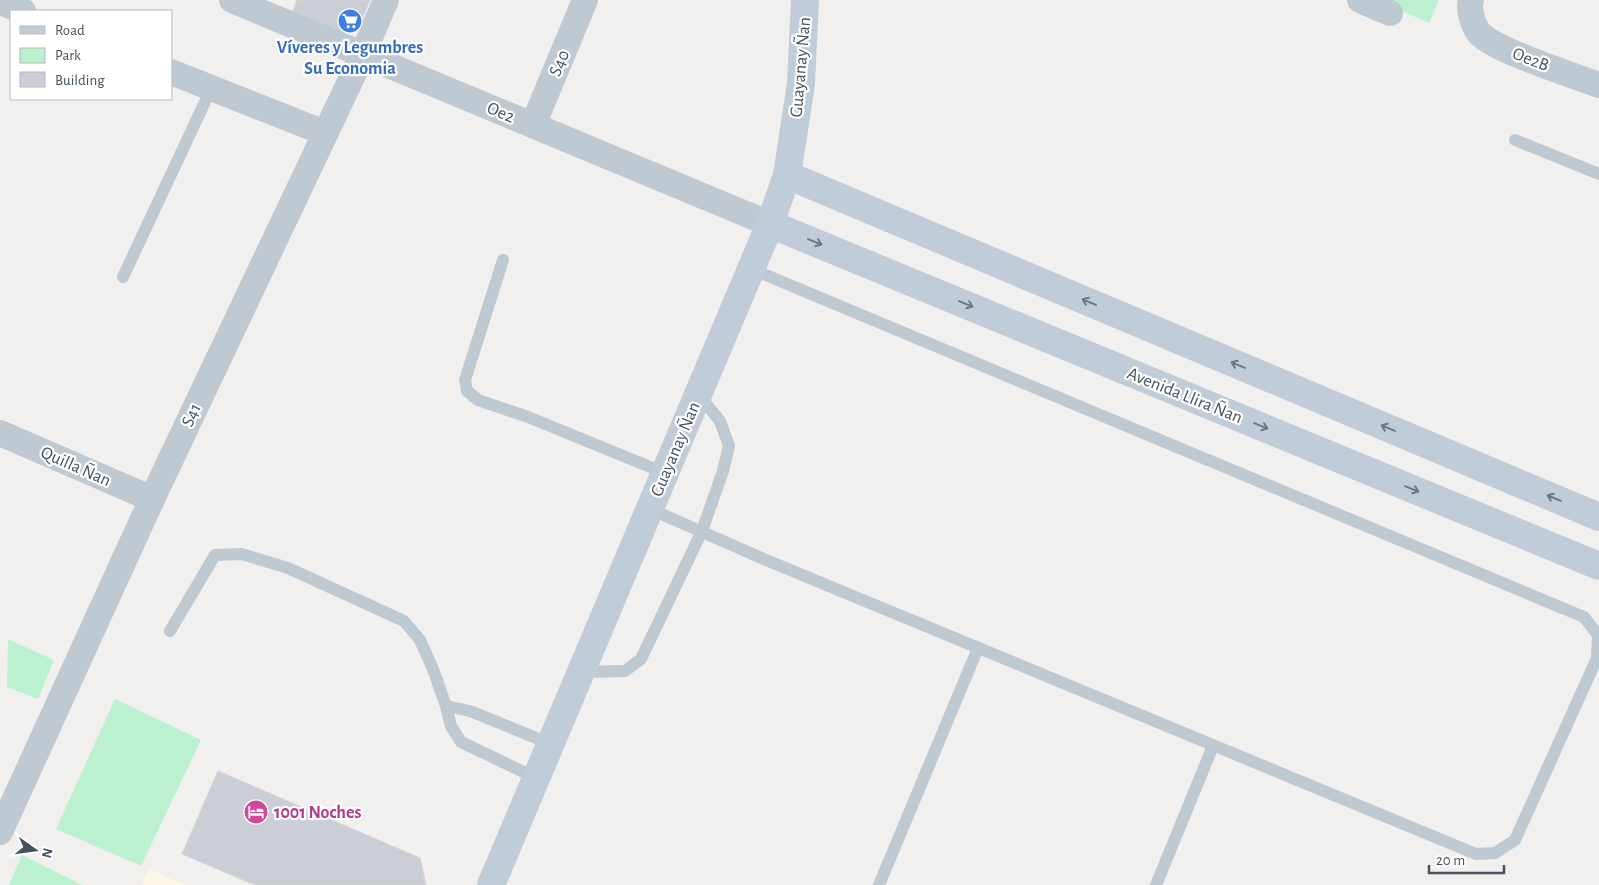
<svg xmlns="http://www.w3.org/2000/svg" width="1599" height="885" viewBox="0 0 1599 885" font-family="'Alegreya Sans',sans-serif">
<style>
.commercial{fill:#fdf7e8}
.green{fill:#bbf1d0}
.building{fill:#cbced4;stroke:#d3d5db}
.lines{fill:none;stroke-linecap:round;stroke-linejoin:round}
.lane{stroke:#bfc9d2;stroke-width:12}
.street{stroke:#bfc9d2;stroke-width:26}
.secondary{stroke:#c1ccd9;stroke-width:28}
.oneway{stroke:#6b7782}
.labels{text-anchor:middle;stroke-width:4.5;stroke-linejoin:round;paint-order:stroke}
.shop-label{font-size:18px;font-weight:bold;fill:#366cbe;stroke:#fff}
.street-label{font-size:18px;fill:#46525d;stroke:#fff}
.hotel-label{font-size:18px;font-weight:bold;fill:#b23c85;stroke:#fff;text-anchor:start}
</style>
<rect width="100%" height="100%" fill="#f2efef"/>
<polygon class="commercial" points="149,869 185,885 142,885"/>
<g class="green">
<polygon points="1377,0 1439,0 1429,23"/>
<polygon points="8,639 54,660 38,699 7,687"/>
<polygon points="115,699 201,740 141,866 56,829"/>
<polygon points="22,855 82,885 9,885"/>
</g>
<g class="building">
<polygon points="297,0 370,0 359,26 344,34 292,13"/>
<polygon points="218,771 420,858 426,885 255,885 182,854"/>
</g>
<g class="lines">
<g class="lane">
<polyline points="1515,140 1599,174"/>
<polyline points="503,260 465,380 467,391 478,400 528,417 665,473"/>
<polyline points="123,277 211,89"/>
<polyline points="650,509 766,560 1476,854 1495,853 1515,840 1597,658 1598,635 1584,617 751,269"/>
<polyline points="170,631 215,555 242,554 288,568 404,621 420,640 433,669 446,706 470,711 551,744"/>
<polyline points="581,672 625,671 641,659 702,531 723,471 729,446 720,421 698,394"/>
<polyline points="446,706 451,726 461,742 536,778"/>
<polyline points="879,885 978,648"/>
<polyline points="1156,885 1213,746"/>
</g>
<g class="street">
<polyline points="232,0 770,224"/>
<polyline points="1360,0 1390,13"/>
<path d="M1471 0C1468 9 1473 25 1479 33 1495 51 1573 75 1599 85"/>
<polyline points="0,2 23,11"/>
<polyline points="171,72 325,133"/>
<polyline points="533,125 585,0"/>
<polyline points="0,433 152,499"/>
<polyline points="0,832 152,499 363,54 386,0"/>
</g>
<g class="secondary">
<polyline points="787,175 1599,517"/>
<polyline points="770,224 1599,566"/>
<polyline points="491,885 770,224 787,175 801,84 805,0"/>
</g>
</g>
<defs><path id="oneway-shaft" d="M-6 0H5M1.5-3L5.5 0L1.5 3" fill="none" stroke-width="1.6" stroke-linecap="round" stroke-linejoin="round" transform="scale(1.25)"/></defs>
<g class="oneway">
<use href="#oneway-shaft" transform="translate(815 242) rotate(22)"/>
<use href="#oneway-shaft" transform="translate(1089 302) rotate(-157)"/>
<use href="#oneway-shaft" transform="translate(966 304) rotate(22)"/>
<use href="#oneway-shaft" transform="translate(1238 365) rotate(-157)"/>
<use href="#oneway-shaft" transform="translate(1261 426) rotate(22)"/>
<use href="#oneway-shaft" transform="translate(1388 428) rotate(-157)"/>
<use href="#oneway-shaft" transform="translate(1412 489) rotate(22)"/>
<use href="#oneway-shaft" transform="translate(1554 498) rotate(-157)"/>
</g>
<defs>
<symbol id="supermarket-disc" viewBox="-11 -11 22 22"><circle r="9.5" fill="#3f7fe0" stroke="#fff"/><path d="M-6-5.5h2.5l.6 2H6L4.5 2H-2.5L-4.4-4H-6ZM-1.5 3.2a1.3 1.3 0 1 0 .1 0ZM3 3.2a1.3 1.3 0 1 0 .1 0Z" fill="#fff"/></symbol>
<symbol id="hotel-disc" viewBox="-11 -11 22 22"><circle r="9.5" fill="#d1479c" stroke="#fff"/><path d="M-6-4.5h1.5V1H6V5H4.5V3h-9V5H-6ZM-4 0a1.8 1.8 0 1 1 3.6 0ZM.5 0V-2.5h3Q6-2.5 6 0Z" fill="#fff"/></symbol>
</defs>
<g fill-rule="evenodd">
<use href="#supermarket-disc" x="336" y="7" width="28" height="28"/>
<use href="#hotel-disc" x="242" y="798" width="28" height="28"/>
</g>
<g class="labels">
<g class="shop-label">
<text x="350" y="53">Víveres y Legumbres<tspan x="350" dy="21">Su Economia</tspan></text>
</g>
<g class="street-label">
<text transform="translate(1531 59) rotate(21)" y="6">Oe2B</text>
<text transform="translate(559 63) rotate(-67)" y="6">S40</text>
<text transform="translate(800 67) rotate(-85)" y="6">Guayanay Ñan</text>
<text transform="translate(501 112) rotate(23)" y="6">Oe2</text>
<text transform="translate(1185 395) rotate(22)" y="6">Avenida Llira Ñan</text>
<text transform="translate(191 415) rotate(-65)" y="6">S41</text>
<text transform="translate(675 449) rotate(-67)" y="6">Guayanay Ñan</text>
<text transform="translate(76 466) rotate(24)" y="6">Quilla Ñan</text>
</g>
<g class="hotel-label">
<text x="274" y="818">1001 Noches</text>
</g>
</g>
<rect x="10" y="10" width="162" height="90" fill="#ffffff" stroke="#b5babe"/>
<rect x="20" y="26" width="25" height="8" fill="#c1ccd9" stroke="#b5babe"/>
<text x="55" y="35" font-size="15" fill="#46525d">Road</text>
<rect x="20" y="48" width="25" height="15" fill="#bbf1d0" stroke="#b5babe"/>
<text x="55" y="60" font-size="15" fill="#46525d">Park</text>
<rect x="20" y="72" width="25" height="15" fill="#cbced4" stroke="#b5babe"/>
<text x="55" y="85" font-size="15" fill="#46525d">Building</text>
<g transform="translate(35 850) rotate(104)" stroke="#ffffff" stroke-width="4" paint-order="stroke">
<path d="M0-4L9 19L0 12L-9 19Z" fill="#46525d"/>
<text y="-8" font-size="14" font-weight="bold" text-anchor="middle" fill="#46525d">N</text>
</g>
<path d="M1429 865v8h75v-8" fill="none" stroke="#46525d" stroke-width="2.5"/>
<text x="1436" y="865" font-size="15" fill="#46525d" stroke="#ffffff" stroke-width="4" paint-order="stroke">20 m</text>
</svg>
